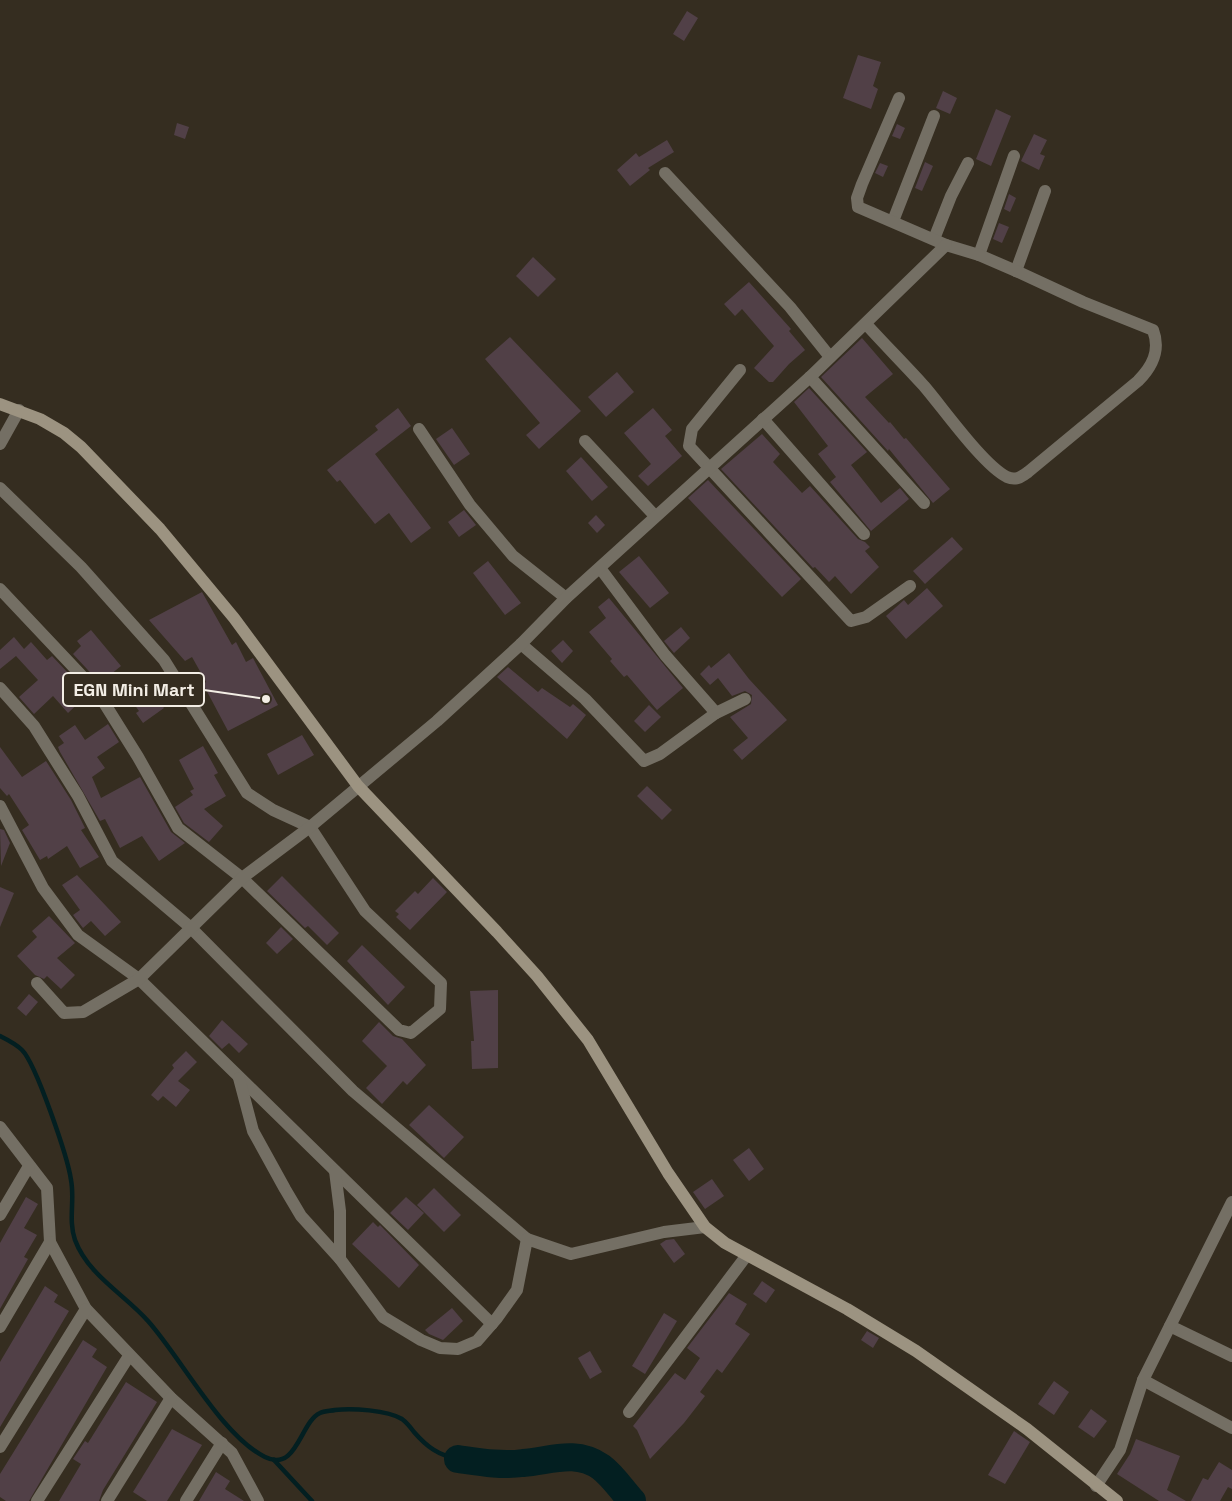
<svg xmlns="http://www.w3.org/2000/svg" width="1232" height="1501" viewBox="0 0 1232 1501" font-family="'Space Grotesk',sans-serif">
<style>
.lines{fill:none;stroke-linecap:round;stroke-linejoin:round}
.stream{stroke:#031f21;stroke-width:4.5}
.river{stroke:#031f21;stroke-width:28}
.building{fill:#514047}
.street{stroke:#746f64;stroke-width:12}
.secondary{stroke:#9c9381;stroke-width:12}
.leader{fill:none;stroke:#f3eee5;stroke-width:2}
.callout-dot{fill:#f3eee5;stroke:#352d20;stroke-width:2}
.callout{fill:#352d20;stroke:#f3eee5;stroke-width:2}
.callout-label{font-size:18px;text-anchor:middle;font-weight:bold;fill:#f3eee5}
</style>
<rect width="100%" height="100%" fill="#352d20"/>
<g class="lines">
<g class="stream">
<path d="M0 1036C8 1040 16 1044 22 1050 36 1064 68 1158 71 1180 75 1200 68 1220 75 1240 88 1275 124 1294 148 1321 181 1358 222 1436 265 1457 297 1473 300 1422 320 1413 324 1411 331 1411 335 1410 352 1408 387 1410 402 1419 406 1422 411 1428 414 1432 427 1447 438 1455 458 1459"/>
<polyline points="274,1460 312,1501"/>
</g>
<path class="river" d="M458 1459C479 1462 501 1466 523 1463 550 1461 575 1449 601 1467 613 1476 622 1490 632 1501"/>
</g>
<g class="building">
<polygon points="687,11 698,18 684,41 673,34"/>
<polygon points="858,55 881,62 873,86 878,89 871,109 843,98"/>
<polygon points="943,91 957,98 950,114 936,108"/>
<polygon points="996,109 1011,116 991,166 976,159"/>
<polygon points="177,123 189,127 185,139 174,135"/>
<polygon points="897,124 905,128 900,139 892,136"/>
<polygon points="1034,134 1047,140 1040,154 1045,156 1039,170 1021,161"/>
<polygon points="667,140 674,152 648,168 650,170 630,186 617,170 636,153 639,157"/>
<polygon points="925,162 933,166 922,191 915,188"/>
<polygon points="880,163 888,166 883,177 875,173"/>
<polygon points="1009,194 1016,198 1010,212 1004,209"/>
<polygon points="999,223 1009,227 1002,243 993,239"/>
<polygon points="533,257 556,279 538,297 516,276"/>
<polygon points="749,282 791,329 789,331 805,350 789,364 773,382 769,382 754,368 774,346 742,309 735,316 724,304"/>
<polygon points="510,337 581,411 539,449 526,435 540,423 485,359"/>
<polygon points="862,338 893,374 865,397 889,423 890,422 904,439 906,438 950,489 933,503 889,449 888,451 821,377"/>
<polygon points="617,372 634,392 606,417 588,397"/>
<polygon points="809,388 867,452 851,465 881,503 900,488 909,499 871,531 830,482 836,477 818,454 828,446 794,402"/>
<polygon points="398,408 411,426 375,454 431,528 411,543 389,513 375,524 340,480 337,482 327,470 378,430 375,426"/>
<polygon points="653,408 672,430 665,436 682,456 648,486 638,476 651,464 624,433"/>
<polygon points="452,428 470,454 454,465 436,439"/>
<polygon points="762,434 780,454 773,462 802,493 810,486 858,539 865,542 870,547 865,551 879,567 851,594 835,576 829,582 815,567 813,568 721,469"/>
<polygon points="581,457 608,487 592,501 566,471"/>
<polygon points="708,480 801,579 782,597 688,498"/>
<polygon points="464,510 476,525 459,537 448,522"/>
<polygon points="596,515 605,525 597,533 588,523"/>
<polygon points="952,537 963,549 925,584 913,571"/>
<polygon points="639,556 669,593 650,608 619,572"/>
<polygon points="488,561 521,603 505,615 473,573"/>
<polygon points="927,588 943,606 906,639 886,616 904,600 908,605"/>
<polygon points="202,592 232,645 236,642 246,662 253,658 278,705 228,731 203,684 206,682 192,657 185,661 149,620"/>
<polygon points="609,598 683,688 657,710 627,675 624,677 610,661 612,659 589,632 606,618 598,607"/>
<polygon points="681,627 690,638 674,653 664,641"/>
<polygon points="91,630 121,666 100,683 73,654 81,646 77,641"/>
<polygon points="14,637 24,649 31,642 47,660 52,656 88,694 68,713 53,696 34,714 19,697 38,680 16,656 0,669 0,650"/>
<polygon points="563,640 573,651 562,663 551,651"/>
<polygon points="729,653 749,679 787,720 742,760 733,750 748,738 730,717 751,704 752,695 745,691 732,696 718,678 710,685 700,674 709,665 711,668"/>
<polygon points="508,667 538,692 542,688 570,707 573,704 586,715 567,739 497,677"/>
<polygon points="150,688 164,708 143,723 136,713 139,711 134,704 140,700 138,696"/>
<polygon points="649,705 661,717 645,732 634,721"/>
<polygon points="108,724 119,742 97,757 105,768 92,777 101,798 140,777 171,832 185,843 159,861 142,836 120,848 105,819 100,821 60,752 58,747 64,743 59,736 75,725 85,740"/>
<polygon points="302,735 314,755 278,775 267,754"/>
<polygon points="203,746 218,773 214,775 226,796 204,809 223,826 209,842 184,823 175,807 193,795 190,791 194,789 179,760"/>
<polygon points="0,747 22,777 46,761 71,800 85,828 81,830 99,857 80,868 67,846 48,859 47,856 40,860 22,830 29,825 9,794 7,796 0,788"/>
<polygon points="647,786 672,810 662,820 637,796"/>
<polygon points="0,829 4,830 10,843 1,866"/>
<polygon points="77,875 121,922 105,936 91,921 83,928 73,915 80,910 62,885"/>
<polygon points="282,876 339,933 327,945 308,926 305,928 267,891"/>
<polygon points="433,878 447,892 410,930 396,917 399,914 395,911 415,891 418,894"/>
<polygon points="0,887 14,893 0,927"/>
<polygon points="49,916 75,943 57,958 75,975 61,989 47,976 44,979 35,975 17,956 37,937 32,931"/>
<polygon points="281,927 293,939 277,954 266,943"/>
<polygon points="362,945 405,987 388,1005 347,961"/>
<polygon points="498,990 498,1068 472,1069 471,1041 474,1041 470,991"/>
<polygon points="29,994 38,1002 26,1016 17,1008"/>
<polygon points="222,1020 248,1044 239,1053 229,1043 222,1049 209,1036"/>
<polygon points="379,1022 393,1036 402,1039 426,1065 407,1085 403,1081 382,1104 366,1088 387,1066 362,1041"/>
<polygon points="186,1051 197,1062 178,1081 190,1090 176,1107 163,1096 158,1101 151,1095 174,1068 172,1065"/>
<polygon points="429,1105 464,1137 444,1158 409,1125"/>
<polygon points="749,1148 764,1169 749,1181 733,1160"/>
<polygon points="712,1179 724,1196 705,1209 693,1192"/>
<polygon points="434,1188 461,1215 444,1232 417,1205"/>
<polygon points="26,1197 38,1204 24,1228 37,1235 24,1257 28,1259 0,1309 0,1243"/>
<polygon points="406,1197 424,1213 408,1230 390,1213"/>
<polygon points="373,1222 378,1227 380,1225 419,1265 399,1288 352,1244"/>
<polygon points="674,1239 685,1254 674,1263 660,1244 666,1240"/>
<polygon points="762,1281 775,1290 766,1303 753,1294"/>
<polygon points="45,1286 58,1295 54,1302 69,1311 0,1427 0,1362"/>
<polygon points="729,1293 747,1304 735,1324 750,1334 722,1373 717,1369 700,1392 705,1396 684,1423 650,1459 637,1430 633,1426 675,1373 685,1380 700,1358 687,1348"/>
<polygon points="452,1308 463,1321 443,1340 429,1334 425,1330"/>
<polygon points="664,1313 677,1321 645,1374 632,1366"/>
<polygon points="867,1331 879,1338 873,1348 861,1340"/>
<polygon points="83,1340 97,1349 92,1357 107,1367 29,1501 6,1501 0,1497 0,1474"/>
<polygon points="590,1351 602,1372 590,1379 578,1358"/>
<polygon points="1054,1381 1069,1392 1054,1415 1038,1404"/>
<polygon points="126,1382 157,1402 103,1490 99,1501 59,1501 81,1464 73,1459 85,1441 88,1443"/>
<polygon points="1091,1409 1107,1421 1094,1438 1078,1427"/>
<polygon points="172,1429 202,1445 167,1501 147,1501 133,1492"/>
<polygon points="1014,1431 1030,1442 1005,1484 988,1475"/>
<polygon points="1136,1439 1180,1456 1167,1490 1186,1501 1159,1501 1117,1474 1130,1454"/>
<polygon points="1219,1462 1232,1470 1232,1489 1228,1487 1220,1501 1191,1501 1203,1478 1208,1480"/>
<polygon points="216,1472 230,1481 225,1489 244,1501 199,1501"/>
</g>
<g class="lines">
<g class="street">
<polyline points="665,173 790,307 830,357"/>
<polyline points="893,221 934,116"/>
<polyline points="934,239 951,196 968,163"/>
<polyline points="979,255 1014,156"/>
<polyline points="1016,271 1045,191"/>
<path d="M866 324C885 345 905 365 924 386 943 408 983 465 1007 477 1016 481 1021 477 1028 472L1138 381C1152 367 1161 351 1153 330L1083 302 1016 271 979 255 946 245 858 207 857 198 862 184 899 98"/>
<polyline points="740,370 692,429 689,446 851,621 866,617 910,586"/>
<polyline points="810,377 924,503"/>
<polyline points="763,419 864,534"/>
<polyline points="419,429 470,505 513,556 566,598"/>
<polyline points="585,441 655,516"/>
<polyline points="0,444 19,410"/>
<polyline points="0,488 81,567 164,660 247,793 273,810 310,827 365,911 441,983 440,1009 411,1033 399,1030 242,878 178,828 138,757 98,693 0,589"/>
<polyline points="600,568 665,655 716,713 745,699"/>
<polyline points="521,644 585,699 644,761 660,754 716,713"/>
<polyline points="0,688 34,726 78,796 112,861 190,927 353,1091 527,1239"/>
<polyline points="0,806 43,888 78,935 139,979 492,1324"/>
<polyline points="37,983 64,1013 83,1012 139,979 242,878 310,827 437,721 521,644 566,598 810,377 946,245"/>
<polyline points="239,1078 253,1131 285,1189 301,1216 340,1259"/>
<polyline points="0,1127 47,1188 50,1242 86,1309 171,1398 232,1453 258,1501"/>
<polyline points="335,1171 340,1211 340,1259 383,1317 421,1340 440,1348 458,1349 477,1341 497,1318 517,1290 527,1239 571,1254 664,1232 705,1227"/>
<polyline points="0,1215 29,1166"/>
<polyline points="1170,1326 1232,1356"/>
<polyline points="0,1327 50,1242"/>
<polyline points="1143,1380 1232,1428"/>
<polyline points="629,1412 747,1255"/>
<polyline points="0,1447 86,1309"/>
<polyline points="1096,1486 1120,1450 1143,1380 1232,1202"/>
<polyline points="37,1501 129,1356"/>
<polyline points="107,1501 171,1398"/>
<polyline points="186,1501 222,1443"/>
</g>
<polyline class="secondary" points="0,404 40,419 64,433 81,447 160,529 234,618 358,786 497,932 537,976 588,1040 668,1173 705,1227 725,1243 847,1309 916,1351 1027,1429 1117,1501"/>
</g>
<path class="leader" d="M266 699L204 690"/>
<circle class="callout-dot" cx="266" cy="699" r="5"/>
<rect class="callout" x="63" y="673" width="141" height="33" rx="5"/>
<g class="callout-label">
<text x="134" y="696">EGN Mini Mart</text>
</g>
</svg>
